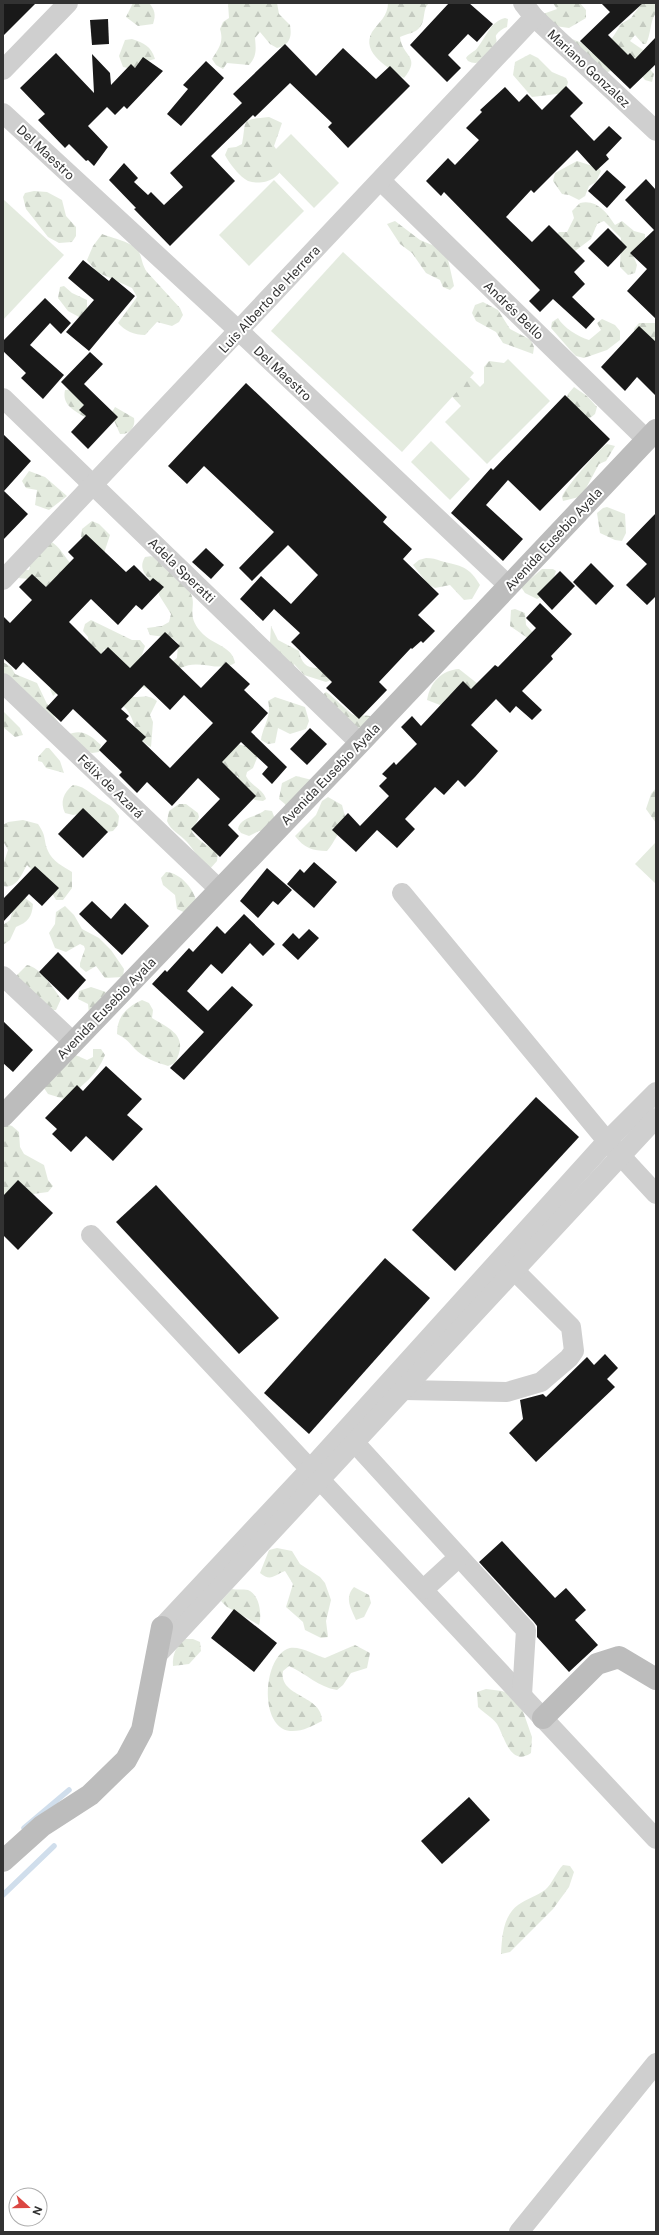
<svg xmlns="http://www.w3.org/2000/svg" width="659" height="2235" viewBox="0 0 659 2235" font-family="'Public Sans',sans-serif">
<style>
.forest{fill:url(#forest-firs)}
.pitch{fill:#e4ebdf}
.lines{fill:none;stroke-linecap:round;stroke-linejoin:round}
.stream{stroke:#d0deec;stroke-width:5.5}
.building{fill:#191919;fill-rule:evenodd}
.street{stroke:#cfcfcf;stroke-width:20}
.secondary{stroke:#bcbcbc;stroke-width:22}
.labels{text-anchor:middle;stroke-width:4;stroke-linejoin:round;paint-order:stroke}
.street-label{font-size:13px;fill:#323232;stroke:#fff}
</style>
<defs>
<pattern id="forest-firs" width="22" height="20" patternUnits="userSpaceOnUse"><rect width="22" height="20" fill="#e4ebdf"/><path d="M5 1l3.5 6h-7zM16 11l3.5 6h-7z" fill="#c4cac0"/></pattern>
</defs>
<rect width="100%" height="100%" fill="#fff"/>
<g class="forest">
<path d="M133 3H149C155 10 156 15 153 24L138 26 126 17Z"/>
<path d="M228 3H277L279 14 290 25C292 37 290 45 277 48L270 44 260 32 255 38C256 49 257 56 249 65L227 63 223 69 216 65 212 59C219 48 224 42 220 29L223 22 229 18Z"/>
<path d="M388 3H429C422 9 426 20 420 27 416 33 406 34 400 37 402 57 422 56 404 78 390 69 360 53 372 32 379 22 388 16 388 3Z"/>
<polygon points="553,3 580,3 586,10 586,18 569,28 548,25 543,14 557,9"/>
<path d="M642 3H656V13C650 20 651 35 646 44H643L635 35 630 41 646 52 649 68 654 74 652 82 645 80 638 71 615 68 601 76 572 39 582 43 592 53 599 50 613 37 621 24 631 18Z"/>
<path d="M505 18 508 19 507 27C504 28 499 31 497 34 494 37 498 39 496 43 493 54 481 68 468 61L466 58C469 53 475 52 478 47 486 37 491 21 505 18Z"/>
<path d="M132 39C144 43 151 46 155 59L140 63 138 70 123 67 119 56 125 40Z"/>
<polygon points="530,54 538,58 552,72 566,78 568,82 565,93 532,97 513,75 515,62"/>
<path d="M269 117 282 123 274 146C277 150 280 155 281 160 285 179 262 186 248 181 240 177 229 163 225 155L228 148 236 147 242 144C247 119 239 120 269 117Z"/>
<polygon points="577,161 599,168 601,171 596,182 589,186 585,196 579,200 569,195 562,194 553,181 555,173"/>
<polygon points="34,191 47,192 62,200 66,216 76,227 76,236 72,242 59,243 48,237 26,209 23,197 25,193"/>
<path d="M580 203C597 199 607 213 615 225L622 221 634 231 645 234V238L633 255 637 265 635 273 628 275 620 267 621 238 604 221 597 224 591 239 571 254 554 238 559 232H567L574 218 572 211Z"/>
<polygon points="395,221 420,240 442,249 447,255 454,286 450,290 443,287 440,280 426,273 412,253 400,244 387,224"/>
<path d="M102 234C111 238 134 242 139 252 142 258 142 265 147 272L180 308 183 315 179 322 172 326 157 322 145 335C134 335 125 331 118 323L137 297 132 288 97 272 87 260 93 246Z"/>
<polygon points="64,286 72,293 87,300 87,309 79,317 68,311 58,298 60,287"/>
<polygon points="483,302 498,310 510,329 531,340 534,347 533,354 503,343 496,332 476,321 472,313 475,305"/>
<path d="M558 318C563 327 578 337 589 340L601 330 597 323 602 319 615 325 620 331V340L607 350 584 358 576 356 571 351 551 328 552 322Z"/>
<polygon points="639,323 656,323 656,348 635,333 634,329"/>
<polygon points="489,361 504,363 510,367 484,386 484,367"/>
<polygon points="457,372 471,378 481,388 468,409 461,406 444,388"/>
<polygon points="574,387 587,396 597,407 595,414 589,419 566,401 568,394"/>
<path d="M65 390H69L85 400 86 417 83 416C72 409 62 404 65 390Z"/>
<path d="M115 407 134 418C136 427 129 435 120 434L111 414Z"/>
<path d="M607 444 615 446 606 461 599 464 584 492 579 497 563 501 562 497C564 489 600 448 607 444Z"/>
<polygon points="29,471 45,477 67,496 49,510 35,505 37,490 26,488 22,481"/>
<polygon points="607,507 625,514 626,533 622,541 615,540 600,533 597,513 603,508"/>
<polygon points="92,521 99,524 110,535 104,553 81,537 82,529"/>
<path d="M50 541C61 547 64 557 73 566L56 576 51 591 29 579 18 578 25 570H29L30 567 28 563Z"/>
<path d="M160 556C170 567 183 579 190 592 198 606 185 614 201 632 212 645 233 646 235 663 219 673 198 658 181 668 173 673 167 686 162 693L139 686 110 652 104 649 101 656 129 696C140 699 147 693 157 701L150 715 153 722 151 747C132 738 137 716 122 705 109 695 86 688 71 681L53 696 50 689 89 645 88 637 83 631 85 624 91 620 132 640H140L145 646 140 661 165 667 177 658 178 643 172 638 150 635 147 628 162 626 169 622 171 614 159 595 158 587C148 578 137 570 145 557Z"/>
<path d="M426 558C432 558 436 559 441 561 461 566 469 566 480 585L472 599 464 600 450 585 435 588 428 584 413 565 419 560Z"/>
<path d="M542 569H553L556 571C553 581 548 595 537 599L525 593 521 587Z"/>
<polygon points="515,609 525,613 526,625 534,634 529,639 510,626 511,610"/>
<path d="M271 626 278 640 299 651C301 663 307 669 320 668L334 679 326 682 304 675 294 664 295 671 269 658Z"/>
<path d="M3 662 11 667 15 674 37 683 47 704 53 709 54 716 67 735C82 728 90 735 101 745L99 752 92 753 78 748 3 687Z"/>
<path d="M459 669 478 684 481 691 440 705 427 700C430 682 442 670 459 669Z"/>
<path d="M326 692C333 696 350 714 354 715 359 716 365 715 370 716L372 723 354 730 320 697Z"/>
<path d="M275 697 305 707 309 721 306 729 290 734 278 728 275 743 268 744 261 740C263 726 272 716 268 701Z"/>
<polygon points="3,711 20,728 23,735 15,737 3,727"/>
<path d="M237 744 246 746 259 753 253 768 247 772 246 776C251 786 263 789 266 799L263 801 255 800 238 786V776L230 775 220 762Z"/>
<polygon points="46,748 49,748 60,761 64,773 46,768 42,762 38,761 38,757"/>
<polygon points="296,776 312,780 287,811 285,804 279,799 282,783"/>
<path d="M73 785C83 786 87 791 95 796 106 805 111 803 119 816L118 825 113 831 106 832 78 814 73 815 65 813C60 802 63 793 73 785Z"/>
<polygon points="656,788 656,823 646,809 651,794"/>
<path d="M328 797 342 805 346 820C339 830 335 842 327 851 313 851 304 848 295 836L316 815 322 801Z"/>
<path d="M179 804H186L198 813 199 817 192 832C201 844 207 844 218 853L217 861 209 870C200 862 195 851 187 842 180 834 171 831 167 821L169 811Z"/>
<path d="M265 810 272 811 275 819 267 832 259 831 249 836 241 833 238 829C240 817 257 817 265 810Z"/>
<path d="M23 820 38 824C47 837 43 839 48 851 52 861 64 867 72 872V888L63 900H56L48 886 27 865C21 875 17 889 3 886V865L8 850 3 841V825L8 822Z"/>
<path d="M166 872C181 873 195 890 197 904L190 915 177 909 175 895 163 885 161 878Z"/>
<path d="M24 897 33 904C32 917 28 922 16 927L10 940 3 945V925L10 920 13 909Z"/>
<polygon points="65,906 74,915 82,929 99,938 111,950 124,969 123,977 105,978 96,966 86,972 80,967 80,963 85,949 84,946 80,944 66,952 55,948 49,933 55,924 56,912"/>
<path d="M27 965C40 967 54 989 61 999L56 1010H52L16 976Z"/>
<polygon points="91,987 106,992 89,1014 88,1004 78,999 79,991"/>
<path d="M142 1000 149 1003 153 1010 152 1018C172 1030 189 1036 175 1063L168 1066C159 1063 149 1060 141 1054 131 1047 131 1041 117 1034 117 1016 127 1007 142 1000Z"/>
<path d="M93 1049H101L105 1055C97 1075 82 1087 64 1099L48 1094 44 1088 73 1054 87 1060 93 1057Z"/>
<polygon points="5,1124 12,1126 19,1132 20,1147 24,1154 44,1165 48,1180 53,1186 48,1192 3,1198 3,1126"/>
<path d="M277 1548 292 1551 300 1564 320 1577 325 1583 331 1600 326 1621 328 1637 321 1638 305 1630 303 1622 286 1607 293 1584 285 1571C274 1575 271 1582 260 1573L269 1550Z"/>
<path d="M354 1587 369 1595 371 1603 364 1617 356 1620C351 1608 344 1598 354 1587Z"/>
<path d="M232 1589C236 1590 243 1589 248 1590 260 1595 262 1615 259 1625L227 1607 221 1601Z"/>
<path d="M185 1639H193L200 1642 201 1651 189 1664 173 1666C172 1655 176 1646 185 1639Z"/>
<path d="M355 1645 370 1653 367 1668 351 1673 343 1685 337 1690C318 1687 307 1674 289 1666L283 1671C278 1697 323 1695 322 1721 312 1726 302 1732 290 1731 260 1728 262 1661 287 1649 297 1644 315 1655 325 1658Z"/>
<path d="M486 1689 502 1691 518 1697 532 1737 531 1753C510 1767 505 1737 497 1724 492 1717 484 1713 478 1707L477 1692Z"/>
<path d="M563 1865 570 1866 574 1872 569 1887 553 1909 510 1952 501 1954C502 1937 503 1916 518 1905 526 1899 537 1896 545 1890 553 1883 556 1872 563 1865Z"/>
</g>
<g class="pitch">
<polygon points="291,134 339,183 314,208 266,159"/>
<polygon points="274,180 304,211 249,266 219,235"/>
<polygon points="3,199 64,255 3,320"/>
<polygon points="343,252 474,373 402,452 271,331"/>
<polygon points="508,359 550,401 487,464 445,422"/>
<polygon points="431,441 470,479 450,500 411,462"/>
<polygon points="656,842 656,884 635,864"/>
</g>
<g class="lines">
<g class="stream">
<polyline points="24,1828 69,1790"/>
<polyline points="3,1895 54,1846"/>
</g>
</g>
<g class="building">
<polygon points="3,3 36,3 3,36"/>
<polygon points="449,3 469,3 493,24 477,42 468,34 448,55 461,68 447,82 410,45"/>
<polygon points="601,3 643,3 608,35 628,55 630,53 635,59 656,37 656,64 630,89 580,41 610,12"/>
<polygon points="108,19 109,44 92,45 90,20"/>
<polygon points="285,44 316,76 343,48 376,79 390,66 410,86 348,148 328,127 332,123 290,83 255,117 253,115 211,156 235,181 170,246 134,209 136,208 109,180 124,163 138,178 134,182 148,195 151,192 164,205 183,187 170,173 242,103 233,94"/>
<polygon points="56,53 94,93 92,54 110,73 111,85 131,64 135,68 143,57 163,71 127,109 124,106 115,115 107,107 88,126 108,147 94,166 88,160 86,161 69,144 65,148 38,120 45,114 20,88"/>
<polygon points="206,61 224,78 181,126 167,114 188,89 183,85"/>
<polygon points="566,86 583,103 570,116 594,141 609,126 622,138 606,155 609,159 596,171 577,150 534,193 531,190 506,217 532,242 549,225 585,261 574,272 585,284 572,297 595,319 586,329 553,299 540,312 529,301 540,290 444,192 441,196 426,181 448,158 455,165 479,140 466,128 482,112 480,110 505,87 519,102 527,94 542,110"/>
<polygon points="607,170 626,187 607,208 588,191"/>
<polygon points="646,179 656,190 656,319 627,291 647,269 630,253 654,230 625,200"/>
<polygon points="608,228 627,247 608,267 588,248"/>
<polygon points="83,260 109,281 112,277 135,296 89,351 66,332 94,300 68,278"/>
<polygon points="45,298 71,323 61,334 50,323 30,345 64,375 43,399 21,378 26,373 3,351 3,341"/>
<polygon points="639,326 656,342 656,396 637,377 625,391 601,367"/>
<polygon points="90,352 103,364 84,384 118,417 88,449 71,432 86,416 79,410 84,405 61,382"/>
<polygon points="246,383 387,517 383,522 412,549 403,559 439,594 418,615 435,631 423,643 421,641 412,649 411,648 379,682 387,690 359,719 326,688 332,682 291,642 300,633 274,609 263,621 240,599 261,576 291,604 318,575 288,545 252,581 239,568 274,532 204,466 187,484 168,466"/>
<polygon points="565,395 610,439 540,511 508,480 486,505 523,539 503,561 451,513 491,468 493,470"/>
<polygon points="3,434 31,461 4,491 28,514 3,540"/>
<polygon points="656,513 656,596 647,605 626,585 647,564 626,544"/>
<path d="M86 534 126 572 134 565 150 581 153 578 164 587 142 610 136 605 118 625 91 599 69 622 101 654 108 647 130 668 165 632 180 646 169 657 201 688 226 662 250 684 244 690 268 713 251 732 287 767 272 784 262 774 268 767 241 742 222 762 256 796 228 825 239 836 220 857 191 829 220 799 198 778 172 806 147 782 137 793 119 775 122 772 99 750 107 741 73 709 61 722 46 708 58 695 23 662 16 670 3 658V616L10 623 32 600 19 587 32 574 46 587 74 558 68 552ZM144 685 170 710 184 695 213 723 170 768 142 741 146 737 126 719 129 716 121 709Z"/>
<polygon points="206,548 224,565 211,579 192,562"/>
<polygon points="591,563 614,586 596,605 573,582"/>
<polygon points="560,571 575,586 552,610 537,594"/>
<polygon points="540,603 572,634 551,656 553,659 522,691 542,710 532,720 516,706 510,713 496,699 471,725 498,751 475,777 465,787 458,780 444,795 435,787 405,819 415,829 397,848 377,830 356,852 332,830 348,813 360,826 389,796 379,786 387,778 382,774 394,762 396,765 417,744 401,727 412,716 421,726 463,681 471,689 495,665 498,667 536,628 526,618"/>
<polygon points="310,728 327,744 307,765 290,749"/>
<polygon points="83,808 108,832 83,858 58,834"/>
<polygon points="314,862 337,882 314,908 287,884 300,869 304,873"/>
<polygon points="35,866 59,888 42,906 29,894 3,922 3,899"/>
<polygon points="267,868 292,890 278,905 273,901 258,918 240,901"/>
<polygon points="92,901 111,919 125,903 149,926 122,955 79,914"/>
<polygon points="244,914 275,944 263,956 250,943 222,974 211,964 187,991 208,1011 232,986 253,1005 184,1080 170,1068 204,1032 152,984 165,970 167,972 189,948 193,952 217,926 225,934"/>
<polygon points="309,929 319,938 298,960 282,945 293,933 299,939"/>
<polygon points="58,952 86,980 68,1000 39,972"/>
<polygon points="3,1021 33,1050 13,1072 3,1063"/>
<polygon points="106,1066 142,1099 127,1115 143,1129 113,1161 86,1136 71,1152 52,1134 57,1129 45,1118 77,1085 83,1091"/>
<polygon points="536,1097 579,1137 455,1271 412,1230"/>
<polygon points="18,1180 53,1213 18,1250 3,1235 3,1196"/>
<polygon points="156,1185 279,1318 239,1354 116,1222"/>
<polygon points="385,1258 430,1298 309,1434 264,1393"/>
<polygon points="605,1354 618,1368 607,1379 615,1387 536,1462 509,1433 523,1419 520,1400 543,1394 546,1397 587,1357 594,1365"/>
<polygon points="502,1541 555,1598 566,1588 586,1610 575,1620 598,1645 569,1672 537,1637 537,1626 534,1622 479,1562"/>
<polygon points="234,1609 277,1643 254,1672 211,1638"/>
<polygon points="469,1797 490,1820 442,1864 421,1841"/>
</g>
<g class="lines">
<g class="street">
<polyline points="523,3 534,17 656,131"/>
<polyline points="3,70 68,3"/>
<polyline points="3,113 239,331 509,586"/>
<polyline points="381,181 647,440"/>
<polyline points="3,398 360,743"/>
<polyline points="3,580 534,17"/>
<polyline points="3,683 220,890"/>
<polyline points="402,893 607,1141 656,1194"/>
<polyline points="3,976 73,1042"/>
<polyline points="91,1235 656,1839"/>
<polyline points="404,1390 507,1392 541,1382 569,1358 574,1351 571,1327 506,1262"/>
<polyline points="355,1443 526,1630 522,1695"/>
<polyline points="424,1589 459,1557"/>
<polyline points="162,1627 311,1468 607,1141 656,1092"/>
<polyline points="158,1654 656,1118"/>
<polyline points="519,2232 656,2063"/>
</g>
<g class="secondary">
<polyline points="3,1116 360,743 656,430"/>
<polyline points="543,1718 597,1664 619,1657 656,1679"/>
<polyline points="3,1861 42,1826 90,1795 126,1760 142,1730 162,1627"/>
</g>
</g>
<g class="labels">
<g class="street-label">
<text transform="translate(589 68) rotate(43)" y="5">Mariano Gonzalez</text>
<text transform="translate(46 152) rotate(43)" y="5">Del Maestro</text>
<text transform="translate(269 299) rotate(-47)" y="5">Luis Alberto de Herrera</text>
<text transform="translate(514 310) rotate(44)" y="5">Andrés Bello</text>
<text transform="translate(283 373) rotate(43)" y="5">Del Maestro</text>
<text transform="translate(553 539) rotate(-47)" y="5">Avenida Eusebio Ayala</text>
<text transform="translate(182 570) rotate(44)" y="5">Adela Speratti</text>
<text transform="translate(330 774) rotate(-46)" y="5">Avenida Eusebio Ayala</text>
<text transform="translate(111 786) rotate(44)" y="5">Félix de Azará</text>
<text transform="translate(106 1008) rotate(-46)" y="5">Avenida Eusebio Ayala</text>
</g>
</g>
<rect width="659" height="2235" fill="none" stroke="#323232" stroke-width="8"/>
<g transform="translate(28 2207) rotate(111)"><circle r="19" fill="#ffffff" stroke="#adadad"/>
<path d="M0-3L7 15L0 10L-7 15Z" fill="#db4742"/>
<text y="-6" font-size="11" font-weight="bold" text-anchor="middle" fill="#323232">N</text>
</g>
</svg>
